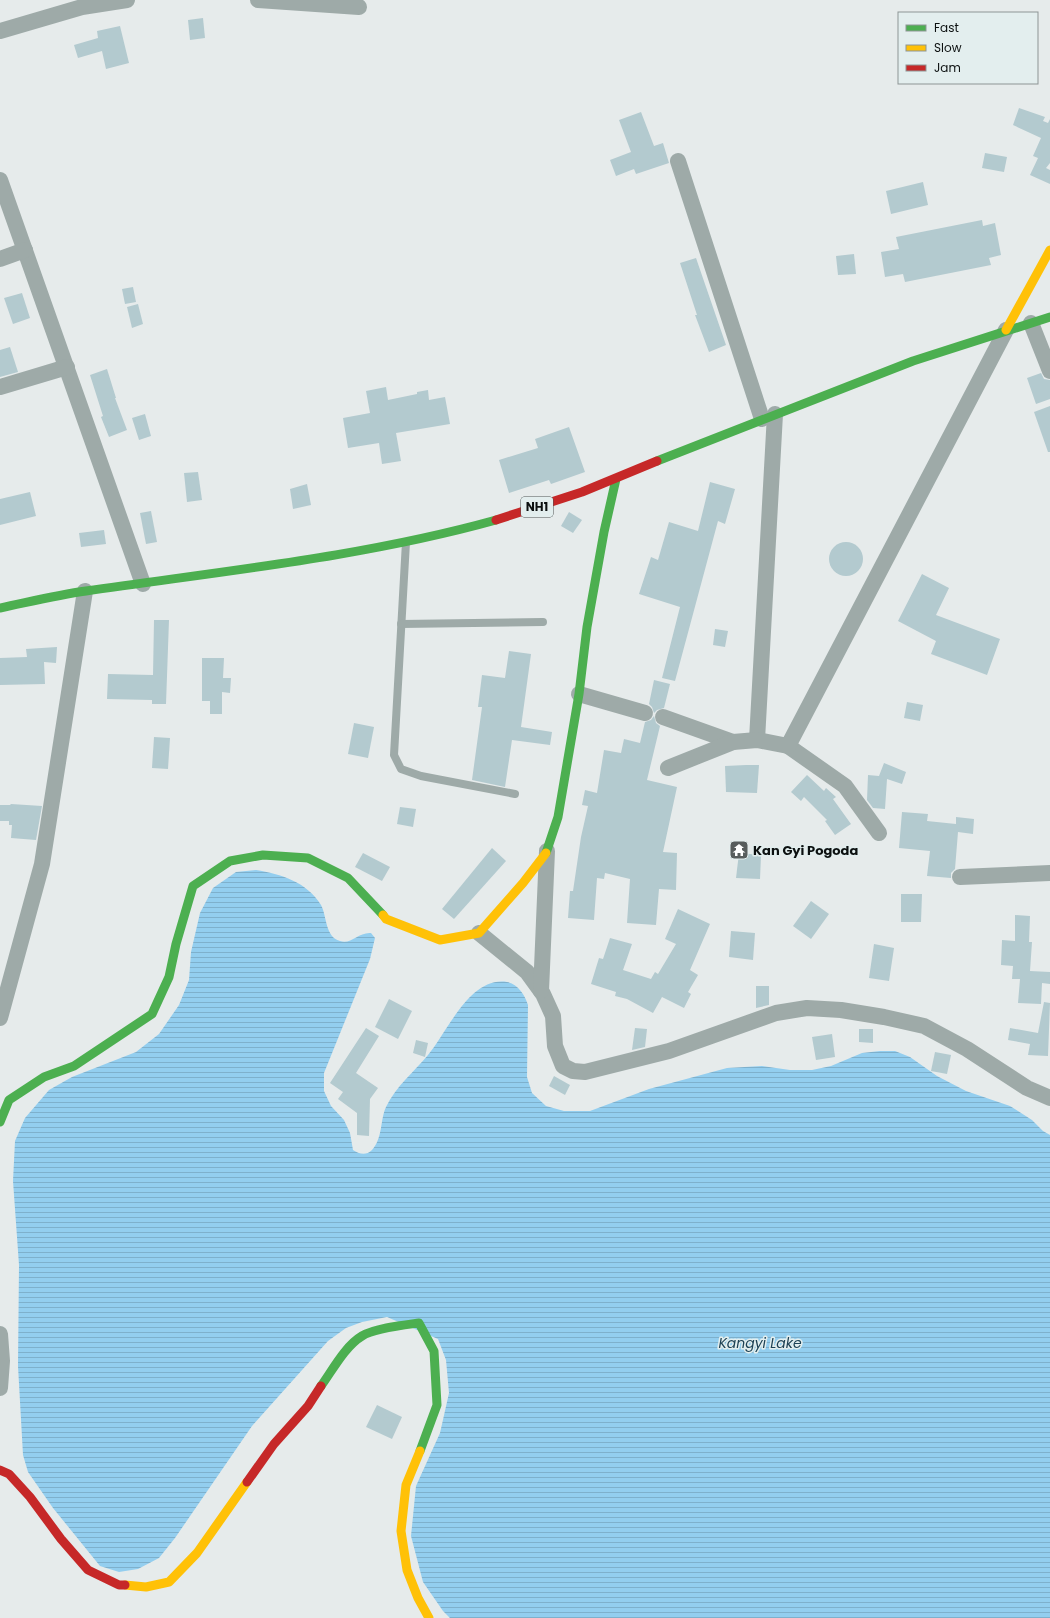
<svg xmlns="http://www.w3.org/2000/svg" width="1050" height="1618" viewBox="0 0 1050 1618" font-family="Poppins,sans-serif">
<style>
.water{fill:url(#water-rules)}
.building{fill:#b3cacf}
.lines{fill:none;stroke-linecap:round;stroke-linejoin:round}
.lane{stroke:#9eaaa8;stroke-width:8}
.street{stroke:#9eaaa8;stroke-width:16}
.fast{stroke:#4caf50;stroke-width:9}
.slow{stroke:#ffc107;stroke-width:9}
.jam{stroke:#c62828;stroke-width:9}
.labels{text-anchor:middle;stroke-width:3;stroke-linejoin:round;paint-order:stroke}
.shield{fill:#e3eeee;stroke:#4c5353;stroke-width:1}
.shield-label{font-size:12px;font-weight:bold;fill:#0c1010}
.poi-label{font-size:13px;font-weight:bold;fill:#0c1010;stroke:#e3eeee;text-anchor:start}
.water-label{font-size:14px;font-style:italic;fill:#1d4154;stroke:#e3eeee}
</style>
<defs>
<pattern id="water-rules" width="6" height="5" patternUnits="userSpaceOnUse"><rect width="6" height="5" fill="#93ceef"/><path d="M0 2.5h6" fill="none" stroke="#7eb0cc"/></pattern>
</defs>
<rect width="100%" height="100%" fill="#e6ebeb"/>
<path class="water" d="M256 870C281 874 307 882 321 905 327 916 325 937 340 941 351 945 358 932 371 933L375 938 370 959 324 1073V1091L331 1106 344 1120 350 1133 353 1150C359 1154 366 1156 372 1150 383 1138 380 1120 386 1107 396 1086 414 1072 428 1055 448 1031 470 976 507 982 518 984 525 995 528 1005L527 1077 532 1093 546 1106 564 1111H590L649 1089 727 1068 762 1066 790 1070H812L831 1066 862 1053 880 1051H895L910 1057 937 1076 966 1091 1010 1106 1032 1120 1043 1131 1050 1135V1618H450L443 1611 423 1582 411 1536 416 1486 440 1433 449 1393 446 1360 438 1339 387 1317 362 1322 346 1328 328 1341 252 1426 175 1538 159 1558 138 1569 119 1572 100 1566 53 1508 28 1472 23 1455 18 1366 19 1265 13 1181 15 1141 25 1118 49 1090 72 1077 136 1052 159 1034 179 1005 189 980 191 952 200 913 213 888 236 872Z"/>
<g class="building">
<polygon points="203,18 205,38 190,40 188,20"/>
<polygon points="120,26 129,63 106,69 102,51 78,58 74,45 98,38 97,31"/>
<polygon points="1019,108 1045,117 1043,121 1048,123 1050,119 1050,163 1046,168 1050,170 1050,184 1030,175 1038,158 1033,156 1041,138 1013,125"/>
<polygon points="641,112 654,146 663,143 669,163 636,174 634,169 616,176 610,160 631,152 619,120"/>
<polygon points="985,153 1007,157 1004,172 982,168"/>
<polygon points="923,182 928,205 891,214 886,191"/>
<polygon points="982,220 983,226 995,223 1001,255 989,258 991,265 905,282 903,274 885,277 881,252 899,249 896,237"/>
<polygon points="854,254 856,274 838,275 836,256"/>
<polygon points="696,258 726,345 709,352 695,315 697,315 680,263"/>
<polygon points="133,287 136,302 125,304 122,289"/>
<polygon points="22,293 30,318 13,324 4,298"/>
<polygon points="138,304 143,324 132,328 127,307"/>
<polygon points="10,347 18,372 0,377 0,350"/>
<polygon points="107,369 116,398 115,398 127,430 109,437 101,417 103,416 90,375"/>
<polygon points="1041,373 1044,379 1050,380 1050,399 1036,404 1027,378"/>
<polygon points="386,387 388,400 417,394 417,392 428,390 429,400 445,397 450,424 396,433 401,461 382,464 379,443 348,448 343,418 370,413 366,391"/>
<polygon points="1050,406 1050,452 1048,452 1034,412"/>
<polygon points="145,414 151,436 139,440 132,418"/>
<polygon points="569,427 585,472 551,484 549,480 509,493 499,460 538,448 535,439"/>
<polygon points="198,472 202,500 187,502 184,473"/>
<polygon points="710,482 735,489 725,524 718,521 675,681 662,678 680,607 639,594 651,557 658,560 669,522 698,531"/>
<polygon points="307,484 311,505 293,509 290,489"/>
<polygon points="30,492 36,516 0,525 0,499"/>
<polygon points="151,511 157,542 146,544 140,513"/>
<polygon points="569,512 582,520 573,533 561,526"/>
<polygon points="104,530 106,544 81,547 79,533"/>
<circle cx="846" cy="559" r="17"/>
<polygon points="922,574 949,588 936,615 1000,639 987,675 931,654 936,641 898,621"/>
<polygon points="154,620 169,620 166,704 152,704 152,700 107,699 108,674 153,675"/>
<polygon points="715,629 728,631 725,647 713,645"/>
<polygon points="57,647 56,663 44,662 45,684 0,685 0,658 27,657 26,649"/>
<polygon points="509,651 531,654 521,727 552,732 550,745 512,740 505,787 472,780 482,707 478,707 482,675 505,678"/>
<polygon points="202,658 224,658 223,678 231,678 230,693 222,692 222,714 210,714 210,701 202,701"/>
<polygon points="654,680 670,684 664,708 657,710 654,713 652,707 649,704"/>
<polygon points="907,702 923,705 920,721 904,718"/>
<polygon points="654,716 656,723 660,726 647,780 677,787 663,852 677,853 676,890 659,889 656,925 627,923 630,879 605,873 604,879 597,878 594,920 568,918 570,891 573,891 581,837 588,806 582,805 585,790 597,793 604,750 621,753 624,739 640,743 645,722 651,720"/>
<polygon points="354,723 374,727 368,758 348,754"/>
<polygon points="154,737 170,738 168,769 152,768"/>
<polygon points="884,763 906,772 902,784 887,779 885,809 873,808 867,800 868,775 879,776"/>
<polygon points="746,765 759,765 757,793 726,792 725,766"/>
<polygon points="807,775 824,791 826,788 836,797 833,799 851,824 835,835 825,821 827,820 804,797 801,801 791,792"/>
<polygon points="11,804 42,806 36,840 11,838 12,825 9,825 9,821 0,821 0,805 10,805"/>
<polygon points="400,807 416,809 413,827 397,824"/>
<polygon points="902,812 928,814 927,821 956,824 956,817 974,819 973,834 958,832 955,869 951,873 951,878 927,876 930,851 899,848"/>
<polygon points="492,848 506,861 454,919 442,909"/>
<polygon points="363,853 390,867 382,881 355,867"/>
<polygon points="739,853 761,855 760,879 736,878"/>
<polygon points="901,894 922,894 921,922 901,922"/>
<polygon points="811,901 829,914 811,939 793,926"/>
<polygon points="678,909 710,924 690,970 698,975 688,992 691,994 684,1008 662,997 653,1013 627,999 615,996 616,992 591,984 599,958 603,959 610,938 632,944 623,970 651,979 655,972 658,974 676,944 665,939"/>
<polygon points="1015,915 1030,916 1029,942 1032,942 1030,971 1050,972 1050,984 1042,983 1041,1004 1018,1003 1020,979 1012,979 1013,966 1001,965 1002,940 1015,941"/>
<polygon points="731,931 755,933 753,960 729,957"/>
<polygon points="874,944 894,948 889,981 869,978"/>
<polygon points="756,986 769,986 769,1005 756,1008"/>
<polygon points="389,999 412,1011 398,1039 375,1027"/>
<polygon points="1044,1002 1050,1003 1048,1056 1028,1055 1030,1044 1008,1040 1010,1028 1038,1033"/>
<polygon points="366,1028 379,1036 356,1073 378,1088 370,1099 369,1136 357,1135 357,1113 338,1099 343,1092 330,1083"/>
<polygon points="635,1028 647,1029 645,1047 632,1050"/>
<polygon points="859,1029 873,1029 873,1043 859,1042"/>
<polygon points="832,1034 835,1057 816,1060 812,1037"/>
<polygon points="416,1040 428,1043 425,1057 413,1053"/>
<polygon points="935,1052 951,1055 947,1074 931,1071"/>
<polygon points="554,1076 570,1085 565,1095 549,1086"/>
<polygon points="377,1405 402,1417 392,1439 366,1427"/>
</g>
<g class="lines">
<g class="lane">
<polyline points="406,542 394,755 401,769 421,776 515,794"/>
<polyline points="401,624 543,622"/>
</g>
<g class="street">
<polyline points="258,0 359,7"/>
<polyline points="0,31 82,7 127,0"/>
<polyline points="678,161 762,419"/>
<polyline points="0,180 143,584"/>
<polyline points="0,259 25,250"/>
<polyline points="1031,323 1050,371"/>
<polyline points="0,387 67,367"/>
<polyline points="579,694 645,713"/>
<polyline points="663,717 733,742"/>
<polyline points="757,740 775,414"/>
<polyline points="788,746 845,786 879,833"/>
<polyline points="668,768 733,742 757,740 788,746 1006,330"/>
<polyline points="960,877 1050,873"/>
<polyline points="479,933 527,972 543,994 553,1016 555,1046 563,1066 573,1071 585,1072 669,1051 776,1013 807,1008 841,1010 884,1017 924,1026 967,1049 1027,1088 1050,1098"/>
<polyline points="541,991 547,851"/>
<polyline points="0,1018 42,864 85,591"/>
<polyline points="0,1334 2,1361 0,1388"/>
</g>
<g class="fast">
<polyline points="657,461 913,361 1050,317"/>
<path d="M0 608C29 602 57 595 86 591 223 571 363 557 496 520"/>
<polyline points="546,853 558,817 579,694 587,627 604,532 616,479"/>
<polyline points="0,1122 9,1100 44,1077 74,1066 152,1014 169,977 176,944 193,886 230,861 263,855 308,858 348,878 383,915"/>
<path d="M321 1386C332 1371 345 1346 362 1336 375 1328 404 1325 419 1323L434 1351 437 1405 420 1451"/>
</g>
<g class="slow">
<polyline points="1006,330 1050,250"/>
<polyline points="383,915 386,919 440,940 479,933 523,883 546,853"/>
<polyline points="420,1451 406,1485 401,1531 407,1570 418,1598 429,1618"/>
<polyline points="125,1585 146,1587 169,1582 197,1553 247,1482"/>
</g>
<g class="jam">
<polyline points="496,520 582,492 657,461"/>
<polyline points="0,1470 9,1474 30,1497 61,1539 88,1570 119,1585 125,1585"/>
<polyline points="247,1482 274,1444 308,1406 321,1386"/>
</g>
</g>
<defs>
<symbol id="temple-square" viewBox="-11 -11 22 22"><rect x="-9" y="-9" width="18" height="18" rx="4" fill="#585d5d" stroke="#e3eeee"/><path d="M0-6L5-2H3V0L6.5 2.5H4V6H1.5V3h-3V6H-4V2.5H-6.5L-3 0V-2H-5Z" fill="#fff"/></symbol>
</defs>
<g fill-rule="evenodd">
<use href="#temple-square" x="728" y="839" width="22" height="22"/>
</g>
<g class="labels">
<rect class="shield" x="521" y="497" width="32" height="20" rx="3"/>
<g class="shield-label">
<text x="537" y="511">NH1</text>
</g>
<g class="poi-label">
<text x="753" y="855">Kan Gyi Pogoda</text>
</g>
<g class="water-label">
<text x="760" y="1348">Kangyi Lake</text>
</g>
</g>
<rect x="898" y="12" width="140" height="72" fill="#e3eeee" stroke="#8d9595"/>
<rect x="906" y="25" width="20" height="6" fill="#4caf50" stroke="#8d9595"/>
<text x="934" y="32" font-size="12" fill="#0c1010">Fast</text>
<rect x="906" y="45" width="20" height="6" fill="#ffc107" stroke="#8d9595"/>
<text x="934" y="52" font-size="12" fill="#0c1010">Slow</text>
<rect x="906" y="65" width="20" height="6" fill="#c62828" stroke="#8d9595"/>
<text x="934" y="72" font-size="12" fill="#0c1010">Jam</text>
</svg>
